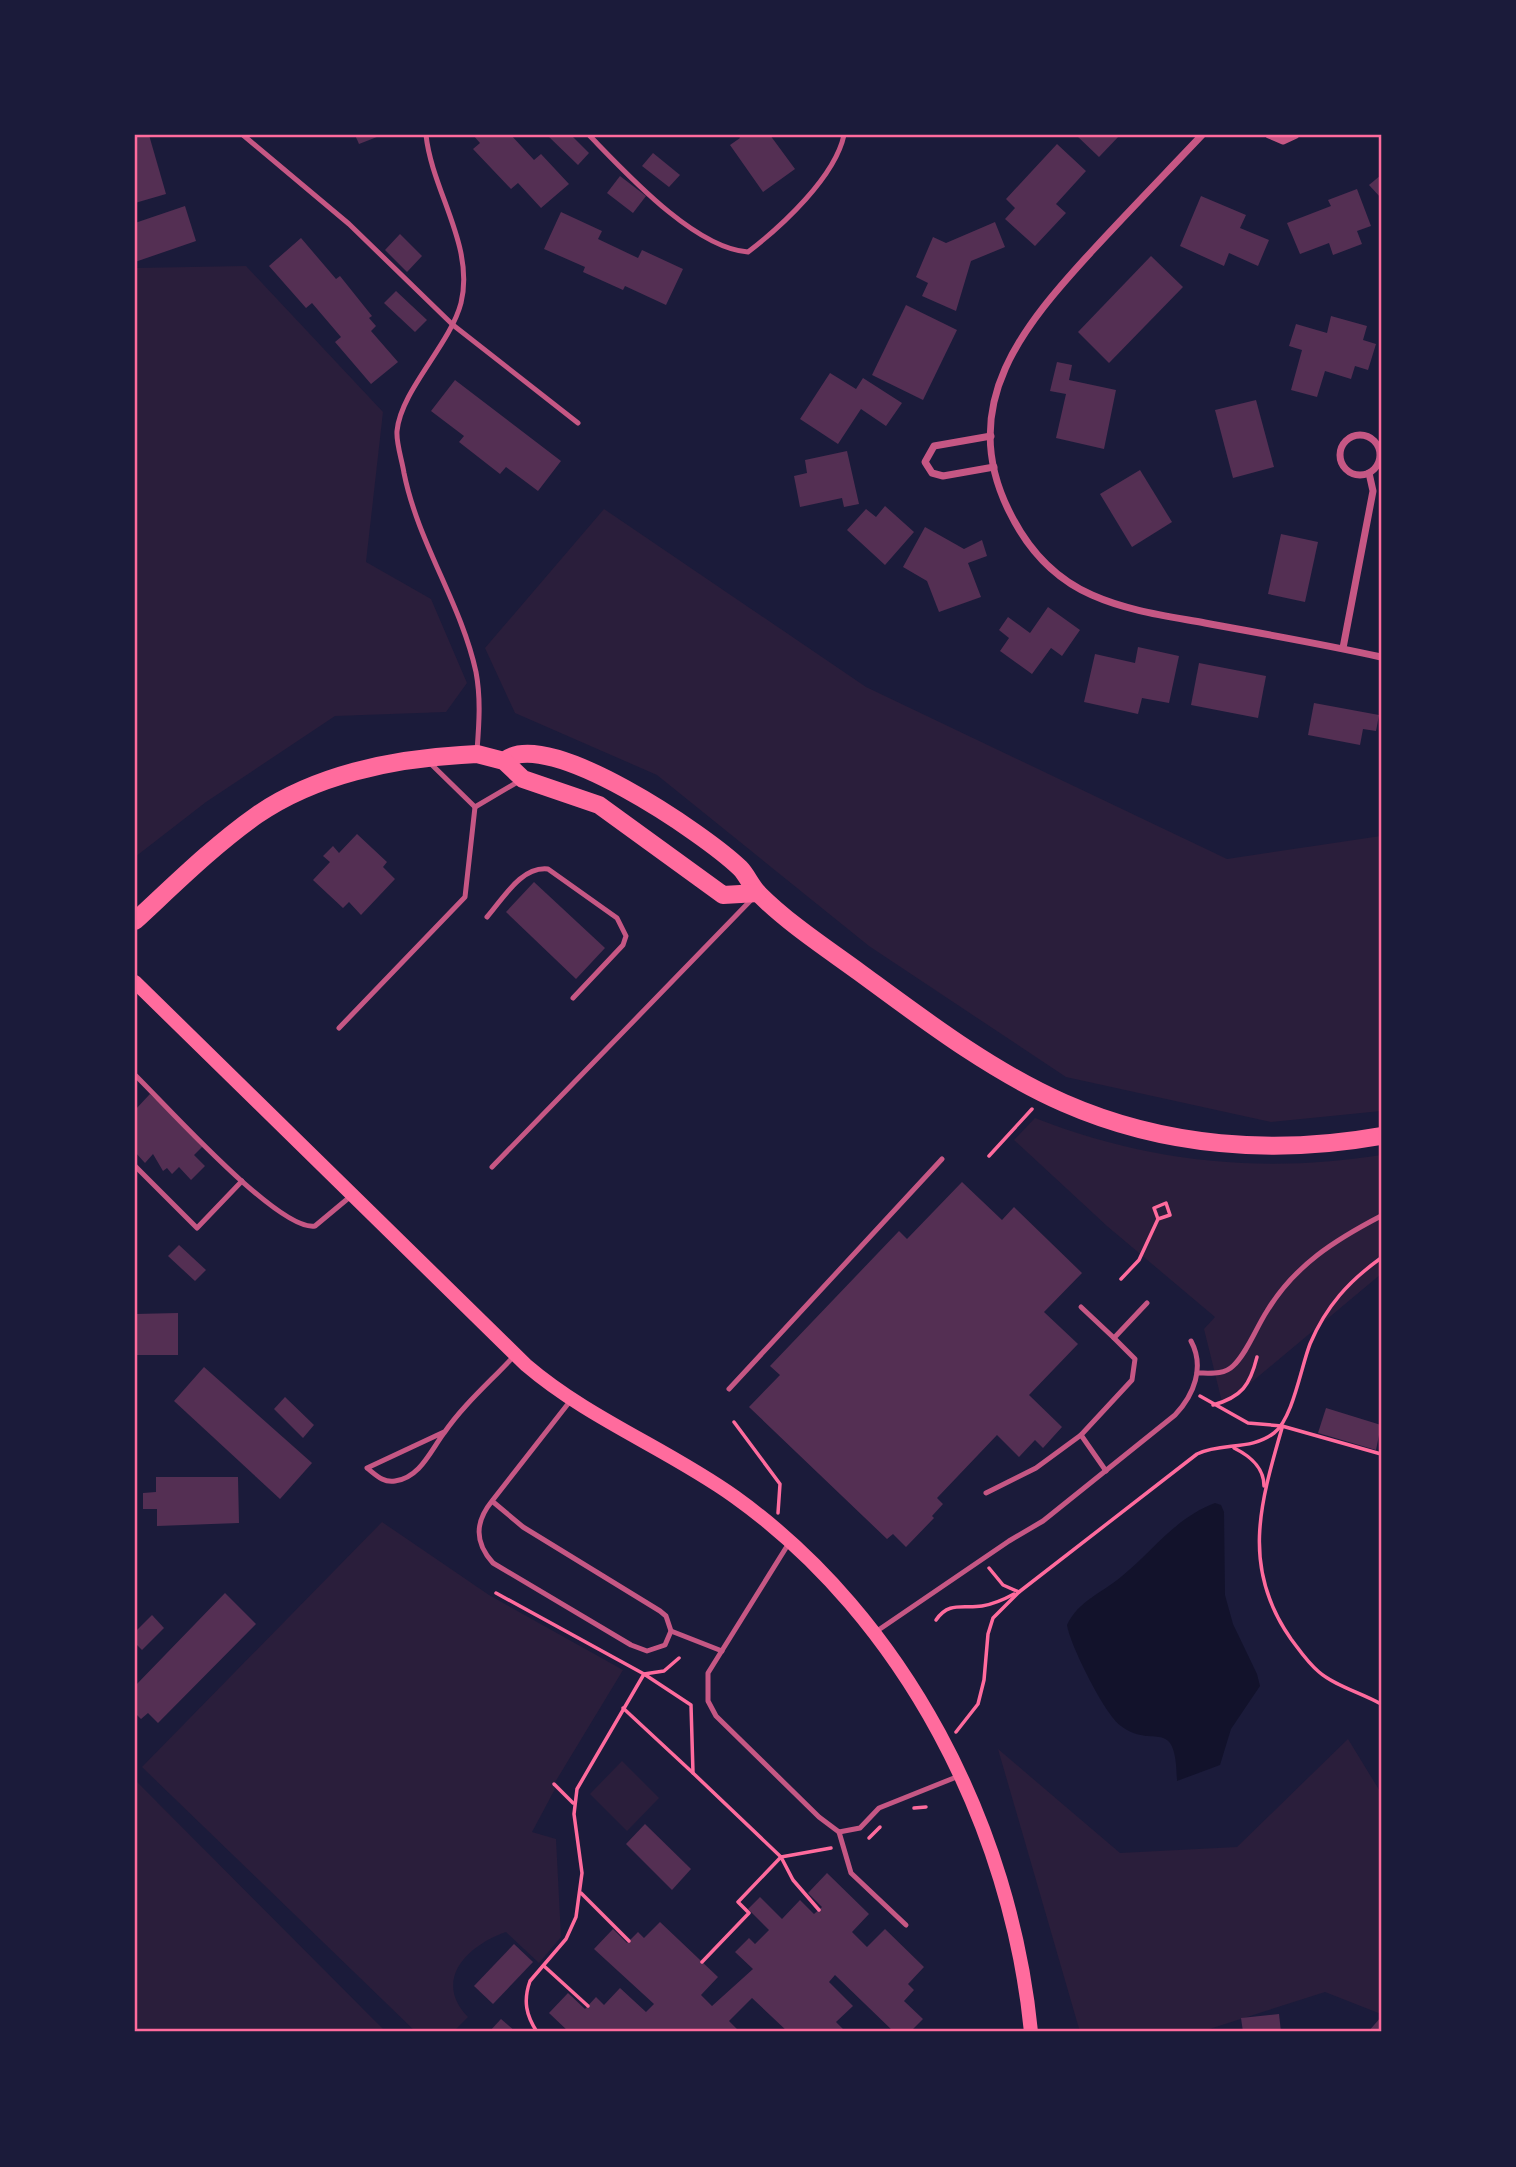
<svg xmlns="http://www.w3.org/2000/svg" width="1516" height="2167" viewBox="0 0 1516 2167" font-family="'Alegreya Sans',sans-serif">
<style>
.green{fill:#2a1e3b}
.water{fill:#12122b}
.building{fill:#542f53}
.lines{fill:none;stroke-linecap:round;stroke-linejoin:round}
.path{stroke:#ff6b9d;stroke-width:3.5}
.service{stroke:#c65784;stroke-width:5}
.minor{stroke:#c65784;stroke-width:7}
.secondary{stroke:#ff6b9d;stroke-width:14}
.primary{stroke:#ff6b9d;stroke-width:18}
.neatline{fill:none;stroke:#ff6b9d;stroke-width:2.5}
</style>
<rect width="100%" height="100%" fill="#1b1b3a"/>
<g class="green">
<polygon points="246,266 383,412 366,562 431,599 467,683 446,712 335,716 206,802 135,857 135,268"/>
<polygon points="604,509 866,687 1227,859 1381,836 1381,1111 1271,1122 1066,1077 869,946 657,775 515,713 485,648"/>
<path d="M1035 1118C1147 1162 1262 1174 1381 1155V1274L1223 1406 1204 1329 1215 1317 1107 1226 1014 1140Z"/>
<path d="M382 1522 489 1595 623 1670 554 1784 555 1789 532 1832 556 1839 561 1937 539 1963 506 1932C468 1945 432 1980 468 2017L453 2032H416L142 1767Z"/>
<polygon points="1348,1739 1381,1793 1381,2014 1325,1992 1200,2032 1080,2032 998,1749 1120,1853 1237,1847"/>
<polygon points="622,1761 659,1798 627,1831 590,1794"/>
<polygon points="135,1780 386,2032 135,2032"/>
</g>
<path class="water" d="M1215 1503 1221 1505 1224 1512 1225 1595 1233 1624 1257 1674 1260 1686 1231 1729 1220 1765 1177 1781C1176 1713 1154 1751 1121 1726 1105 1715 1070 1645 1067 1625 1079 1600 1101 1594 1122 1576 1154 1550 1175 1518 1215 1503Z"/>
<g class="building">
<polygon points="135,135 149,135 166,194 135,203"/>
<polygon points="355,135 382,135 359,144"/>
<polygon points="473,135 511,135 534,160 541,154 569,184 541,208 518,183 511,189 473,149 480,143"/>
<polygon points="547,135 571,135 589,153 578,165"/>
<polygon points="738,135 770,135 795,169 763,192 730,145 740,138"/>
<polygon points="1076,135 1120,135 1099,157"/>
<polygon points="1057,144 1086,171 1056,204 1066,213 1035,246 1005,219 1015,208 1006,199"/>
<polygon points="653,153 680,175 669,187 642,166"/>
<polygon points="1381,175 1381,198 1369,185"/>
<polygon points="620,176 646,196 633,213 607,193"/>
<polygon points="1357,189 1371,226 1357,231 1362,244 1333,255 1329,243 1300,254 1287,223 1331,206 1328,200"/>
<polygon points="1201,196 1246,215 1240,228 1269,240 1258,266 1229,253 1224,266 1180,246"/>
<polygon points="185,206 196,241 135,262 135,223"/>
<polygon points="561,212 602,231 598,239 638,258 642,250 683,269 666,305 625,286 623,290 583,272 585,267 544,249"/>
<polygon points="995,222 1005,247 971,261 956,311 922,296 928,283 916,277 933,237 946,243"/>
<polygon points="400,234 422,256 407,272 385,250"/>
<polygon points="301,238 336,279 340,276 372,316 369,318 376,326 371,331 398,362 371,384 335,342 341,337 312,303 306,308 269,266"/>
<polygon points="1151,256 1183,287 1109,363 1078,332"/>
<polygon points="396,291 427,320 415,332 384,303"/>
<polygon points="906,305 957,330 923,400 872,375"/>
<polygon points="1331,316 1367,326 1363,340 1376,344 1368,370 1355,366 1351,379 1325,371 1317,397 1291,390 1302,350 1289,346 1296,324 1327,333"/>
<polygon points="1057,362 1072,365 1069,380 1116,390 1104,449 1056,438 1066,394 1050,391"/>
<polygon points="830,373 856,389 863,378 902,403 886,426 861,409 838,444 800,419"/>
<polygon points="455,380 561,461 538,491 506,467 500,474 459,442 464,436 431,411"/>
<polygon points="1256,400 1274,467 1233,478 1215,410"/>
<polygon points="847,451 859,504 844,507 842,498 800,507 794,476 807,473 805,460"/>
<polygon points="1140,470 1172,522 1132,547 1100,494"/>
<polygon points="885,506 914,532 885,565 847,530 866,509 876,517"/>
<polygon points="925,527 964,549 982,540 987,556 968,563 981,597 939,612 927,581 903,567"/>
<polygon points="1281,534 1318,542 1305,602 1268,594"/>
<polygon points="1048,607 1080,630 1062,656 1051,648 1032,674 1000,651 1009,638 999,630 1008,617 1030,633"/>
<polygon points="1138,647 1179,656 1169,703 1142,698 1138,714 1084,702 1095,654 1135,663"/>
<polygon points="1199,663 1266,676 1258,718 1191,705"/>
<polygon points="1314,703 1379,715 1376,731 1363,729 1360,745 1308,735"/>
<polygon points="357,834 387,862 383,867 395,879 361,915 349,902 343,908 313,880 330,862 323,856 333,846 339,853"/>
<polygon points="534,882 605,948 576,979 506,912"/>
<polygon points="150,1094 203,1146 194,1155 205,1166 191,1180 179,1167 172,1174 167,1168 163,1171 153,1154 145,1163 135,1152 135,1110"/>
<polygon points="962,1182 1002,1220 1014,1207 1082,1273 1044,1312 1078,1344 1029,1395 1062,1427 1043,1448 1035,1440 1019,1457 997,1435 937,1498 943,1504 932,1516 934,1518 906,1547 893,1534 887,1539 749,1407 780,1375 770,1366 899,1231 907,1239"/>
<polygon points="179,1245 206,1270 195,1281 168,1256"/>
<polygon points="178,1313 178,1355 135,1355 135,1314"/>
<polygon points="204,1367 312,1463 280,1499 174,1401"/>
<polygon points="285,1397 314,1425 303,1438 274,1409"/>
<polygon points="1326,1408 1381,1425 1376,1450 1318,1433"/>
<polygon points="156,1477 238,1477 239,1523 157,1526 157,1509 143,1509 143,1493 156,1492"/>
<polygon points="225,1593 256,1624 158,1723 148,1713 141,1719 135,1713 135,1686"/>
<polygon points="152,1615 164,1628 142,1650 135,1643 135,1632"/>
<polygon points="645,1824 691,1869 672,1890 626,1844"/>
<polygon points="827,1873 869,1914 852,1932 867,1947 885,1929 924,1967 908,1984 914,1990 904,2001 923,2019 910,2032 894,2032 835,1975 829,1982 853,2006 836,2022 843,2029 840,2032 788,2032 752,1998 729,2021 740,2032 569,2032 549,2013 568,1993 585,2009 596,1997 604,2005 620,1988 646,2012 654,2004 594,1949 613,1929 627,1943 638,1932 644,1938 660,1922 718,1977 701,1995 712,2006 753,1969 735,1952 749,1938 755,1944 769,1930 748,1909 760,1897 782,1919 800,1900 814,1914 822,1907 808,1893"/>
<polygon points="514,1944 533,1962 493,2004 474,1986"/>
<polygon points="1279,2014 1281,2032 1243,2032 1241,2018"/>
<polygon points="1381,2017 1381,2032 1368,2032"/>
<polygon points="501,2019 516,2032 489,2032"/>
</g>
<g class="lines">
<g class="path">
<polyline points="989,1156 1032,1109"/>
<polyline points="1121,1279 1139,1260 1158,1219 1154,1208 1166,1203 1170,1215 1158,1219"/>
<polyline points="1200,1396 1248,1423 1282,1426 1381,1454"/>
<path d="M1213 1405C1242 1397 1250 1385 1257 1357"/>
<polyline points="734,1422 780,1484 778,1513"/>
<path d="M1282 1428C1260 1504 1241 1568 1291 1639 1300 1651 1308 1663 1319 1672 1335 1686 1362 1693 1381 1704"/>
<path d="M1234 1448C1250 1456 1264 1467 1264 1486"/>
<polyline points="989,1568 1003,1585 1019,1592"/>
<polyline points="496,1593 644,1674 664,1671 679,1658"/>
<path d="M936 1620C949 1601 963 1609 982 1606 994 1604 1003 1600 1014 1594"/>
<polyline points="623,1708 693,1773"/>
<path d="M956 1732 978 1704 984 1680 988 1634 993 1618 1019 1592 1197 1454C1222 1442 1251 1451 1274 1433 1293 1418 1301 1367 1310 1344 1326 1306 1349 1281 1381 1258"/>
<polyline points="554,1784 573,1803"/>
<polyline points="914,1808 926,1807"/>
<polyline points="869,1838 880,1827"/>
<polyline points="581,1893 629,1941"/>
<polyline points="702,1962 749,1913 738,1902 781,1857 793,1880 819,1910"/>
<polyline points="544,1966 588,2006"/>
<path d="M537 2032C526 2015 523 2001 530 1981L566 1939 576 1917 582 1873 574 1814 577 1789 644 1674 691 1705 693 1773 781 1857 831 1848"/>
</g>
<g class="service">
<polyline points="243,135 349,224 453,325 578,423"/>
<path d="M426 135C432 191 475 246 461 303 450 345 401 390 397 431 396 443 402 460 404 473 418 543 461 603 476 672 481 699 479 724 477 751"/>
<path d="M589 135C626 173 694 248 748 252 782 226 835 177 844 135"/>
<polyline points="430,763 475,807"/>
<polyline points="475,807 521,780"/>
<path d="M487 917C503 899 521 866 548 869L617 918 626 936 623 945 573 998"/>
<polyline points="339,1028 465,897 475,807"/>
<path d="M135 1075C165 1104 279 1232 315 1226L351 1196"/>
<polyline points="135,1166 197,1228 242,1181"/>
<polyline points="492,1167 753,898"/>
<polyline points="1081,1307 1114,1338"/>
<path d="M1197 1373C1210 1373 1224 1375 1233 1366 1247 1353 1256 1328 1267 1311 1295 1265 1335 1240 1381 1216"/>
<polyline points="729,1389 942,1159"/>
<path d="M444 1432 367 1468C376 1475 383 1483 395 1481 420 1478 431 1450 444 1433 463 1405 491 1381 514 1356"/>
<polyline points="1081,1435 1106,1471"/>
<polyline points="986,1493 1036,1468 1081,1435 1132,1380 1135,1359 1114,1338 1147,1303"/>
<path d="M492 1501 523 1527 660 1611 666 1616 671 1631 665 1645 647 1651 631 1645 493 1563C474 1542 475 1522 492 1501L571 1400"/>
<polyline points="789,1543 708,1673 708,1701 716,1716 819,1817 839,1832 860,1828 879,1808 959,1776"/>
<polyline points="671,1631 722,1651"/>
<path d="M874 1633 1009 1541 1043 1521 1175 1415C1194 1395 1205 1367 1191 1341"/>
<polyline points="839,1832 851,1873 906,1925"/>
</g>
<g class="minor">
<path d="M1202 135C1166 173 1129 211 1093 250 1024 325 956 404 1009 511 1027 548 1053 578 1092 595 1128 611 1167 616 1205 623 1264 634 1323 644 1381 657"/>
<polyline points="1269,135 1283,141 1296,135"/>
<circle cx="1360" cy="455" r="20"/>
<polyline points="991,436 934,446 925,462 932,473 943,476 994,467"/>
<polyline points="1343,648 1373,491 1369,473"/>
</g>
<path class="secondary" d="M135 982 526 1365C589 1419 668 1449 735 1497 905 1619 1011 1827 1031 2032"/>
<g class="primary">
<path d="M504 761C546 725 706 835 740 868 747 875 751 886 759 894 788 923 826 948 859 972 923 1019 991 1071 1064 1103 1164 1147 1275 1155 1381 1136"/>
<path d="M135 921C174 885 213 846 257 815 315 775 392 759 461 755L477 754 504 761 523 779 599 805 723 895 758 893"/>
</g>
</g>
<rect width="1516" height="2167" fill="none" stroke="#1b1b3a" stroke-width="273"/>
<rect x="136" y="136" width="1244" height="1894" class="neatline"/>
</svg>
